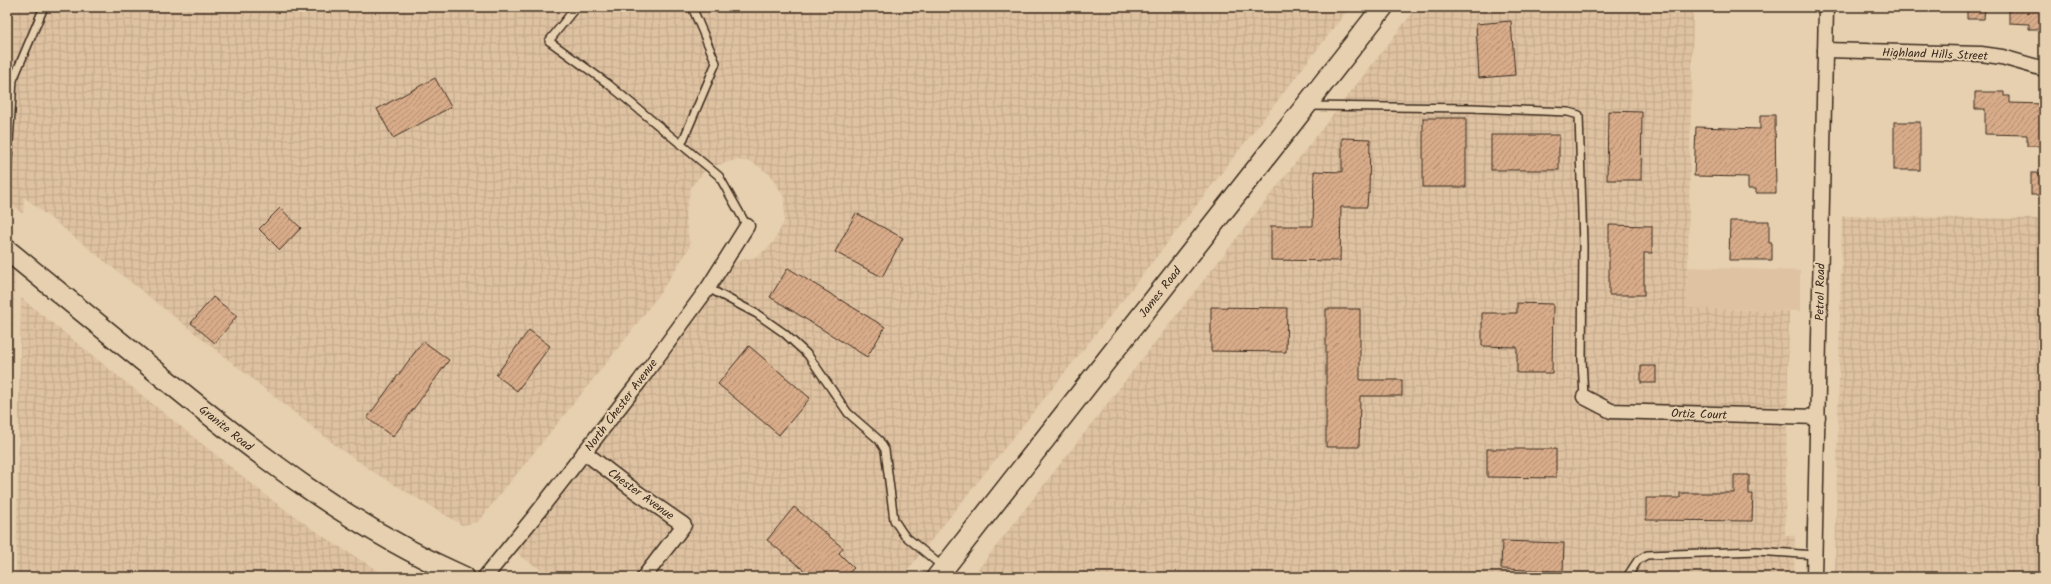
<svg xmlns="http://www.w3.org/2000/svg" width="2051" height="584" viewBox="0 0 2051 584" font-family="Kalam,sans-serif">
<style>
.built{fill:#dfc2a1}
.industrial{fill:url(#industrial-grid)}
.building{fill:url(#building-hatch);stroke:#3b2a1e}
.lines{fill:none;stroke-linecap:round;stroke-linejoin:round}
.service-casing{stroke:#3b2a1e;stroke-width:10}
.minor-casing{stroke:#3b2a1e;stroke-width:17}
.secondary-casing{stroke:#3b2a1e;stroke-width:23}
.service{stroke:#e6d0af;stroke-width:7}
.minor{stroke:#e6d0af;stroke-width:14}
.secondary{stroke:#e6d0af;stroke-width:20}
.labels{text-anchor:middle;stroke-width:4;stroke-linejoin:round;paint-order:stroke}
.street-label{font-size:12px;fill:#3b2a1e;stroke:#e6d0af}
</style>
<defs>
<pattern id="industrial-grid" width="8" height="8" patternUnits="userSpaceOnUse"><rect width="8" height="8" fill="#dfc2a1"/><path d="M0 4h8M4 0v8" fill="none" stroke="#c0a78a"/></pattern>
<pattern id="building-hatch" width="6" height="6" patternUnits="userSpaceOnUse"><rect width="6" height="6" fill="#d8ac89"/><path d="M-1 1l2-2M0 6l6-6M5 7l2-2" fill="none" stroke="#b08c6f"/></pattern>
</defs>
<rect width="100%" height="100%" fill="#e6d0af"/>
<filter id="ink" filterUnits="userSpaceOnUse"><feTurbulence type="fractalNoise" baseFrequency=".025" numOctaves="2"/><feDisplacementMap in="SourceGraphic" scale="8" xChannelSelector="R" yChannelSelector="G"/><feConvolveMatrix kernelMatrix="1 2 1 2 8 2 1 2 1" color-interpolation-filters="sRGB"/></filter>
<g filter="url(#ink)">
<polygon class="built" points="1688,267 1800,271 1800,311 1687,308"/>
<g class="industrial">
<polygon points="7,7 1350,7 1137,282 902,577 552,577 521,557 515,547 730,263 758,256 773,243 784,222 784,197 771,175 752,162 736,160 707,168 691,187 685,215 690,247 662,290 628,336 478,522 462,525 375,473 339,448 24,197 23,214 7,201"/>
<polygon points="1417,7 1693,7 1687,308 1789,311 1785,535 1795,536 1794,577 972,577"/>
<polygon points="1842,216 2044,219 2044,577 1835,577"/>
<polygon points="7,260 15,266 7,577"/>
<polygon points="21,298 273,501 330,541 388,577 16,577"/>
</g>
<g class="building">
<polygon points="1967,7 1985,7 1984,19 1967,19"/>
<polygon points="2009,7 2044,7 2044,29 2029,29 2029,24 2009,23"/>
<polygon points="1511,21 1515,75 1479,78 1476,24"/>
<polygon points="435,78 451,107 393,138 377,109"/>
<polygon points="1975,92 2004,92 2004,96 2010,96 2010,103 2044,104 2044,146 2027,146 2027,135 1985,134 1985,109 1975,109"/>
<polygon points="1608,111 1642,112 1641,180 1607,180"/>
<polygon points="1760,115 1775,115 1776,193 1756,193 1756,189 1748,189 1748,177 1694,176 1696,127 1760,129"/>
<rect x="1423" y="118" width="43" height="69"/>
<rect x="1894" y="122" width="26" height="48"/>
<rect x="1491" y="135" width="68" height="35"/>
<polygon points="1342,138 1370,139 1369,194 1368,193 1367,207 1341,207 1340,261 1271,260 1271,226 1313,226 1314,171 1342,172"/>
<rect x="2031" y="173" width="13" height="22"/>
<polygon points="280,208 301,228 280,250 259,229"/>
<polygon points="856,213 903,238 882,277 835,252"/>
<polygon points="1730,221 1769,221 1769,243 1772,243 1772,260 1729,260"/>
<polygon points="1609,225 1652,226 1652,253 1644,253 1644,295 1609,295"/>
<polygon points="788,268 885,327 867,357 770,297"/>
<polygon points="213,297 237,316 215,343 191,323"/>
<polygon points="1517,303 1553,304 1552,373 1517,373 1517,347 1482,346 1482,313 1517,313"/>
<polygon points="1211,307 1287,308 1286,352 1211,351"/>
<polygon points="1326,309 1360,309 1360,380 1402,380 1402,396 1360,396 1359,447 1326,447"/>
<polygon points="529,330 550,346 517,391 496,375"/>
<polygon points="423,341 449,360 393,437 367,418"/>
<polygon points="749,346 810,398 779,435 718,384"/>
<rect x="1641" y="366" width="15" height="17"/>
<polygon points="1487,449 1556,449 1556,478 1487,477"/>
<polygon points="1734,475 1749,475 1749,494 1753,494 1752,521 1646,520 1646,498 1680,498 1680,493 1734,493"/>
<polygon points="794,507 843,548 839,553 854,568 844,577 812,577 767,540"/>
<polygon points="1502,541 1564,543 1563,571 1501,569"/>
</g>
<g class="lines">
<defs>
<g id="service">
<polyline points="576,7 549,41 607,83 719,176 747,226"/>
<polyline points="1308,106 1472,108 1568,112 1579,115 1583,246 1582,360 1584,397"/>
<polyline points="681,145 716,63 692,7"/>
<polyline points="7,174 13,80 44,7"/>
<polyline points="708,288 757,314 784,333 808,355 848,413 879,440 885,450 894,520 904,535 944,568"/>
<polyline points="1627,577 1638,560 1647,555 1757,551 1815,555"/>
</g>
<g id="minor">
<polyline points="1825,50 1981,54 2002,57 2044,69"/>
<polyline points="1584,397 1611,411 1818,417"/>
<polyline points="584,452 635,491 684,525 644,577"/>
<polyline points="485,577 534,517 639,382 708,288 747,226"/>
<polyline points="1814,577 1826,7"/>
</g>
<g id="secondary">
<path d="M7 250C59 292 111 335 164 378 258 455 351 527 464 577"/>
<polyline points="937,577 1383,7"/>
</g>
</defs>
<use href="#service" class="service-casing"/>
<use href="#minor" class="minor-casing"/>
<use href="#secondary" class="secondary-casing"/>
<use href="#service" class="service"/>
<use href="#minor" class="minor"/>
<use href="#secondary" class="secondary"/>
</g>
</g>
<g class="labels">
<g class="street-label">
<text transform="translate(1935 54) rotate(2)" y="4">Highland Hills Street</text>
<text transform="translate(1160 292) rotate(-52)" y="4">James Road</text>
<text transform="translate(1820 292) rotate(-89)" y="4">Petrol Road</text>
<text transform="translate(621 405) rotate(-53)" y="4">North Chester Avenue</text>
<text transform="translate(1699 414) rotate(2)" y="4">Ortiz Court</text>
<text transform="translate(226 428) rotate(39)" y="4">Granite Road</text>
<text transform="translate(641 494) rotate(36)" y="4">Chester Avenue</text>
</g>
</g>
<rect width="2051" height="584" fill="none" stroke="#e6d0af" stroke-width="24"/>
<rect x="12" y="12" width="2027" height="560" fill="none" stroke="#3b2a1e" stroke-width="1.5" filter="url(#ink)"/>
</svg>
